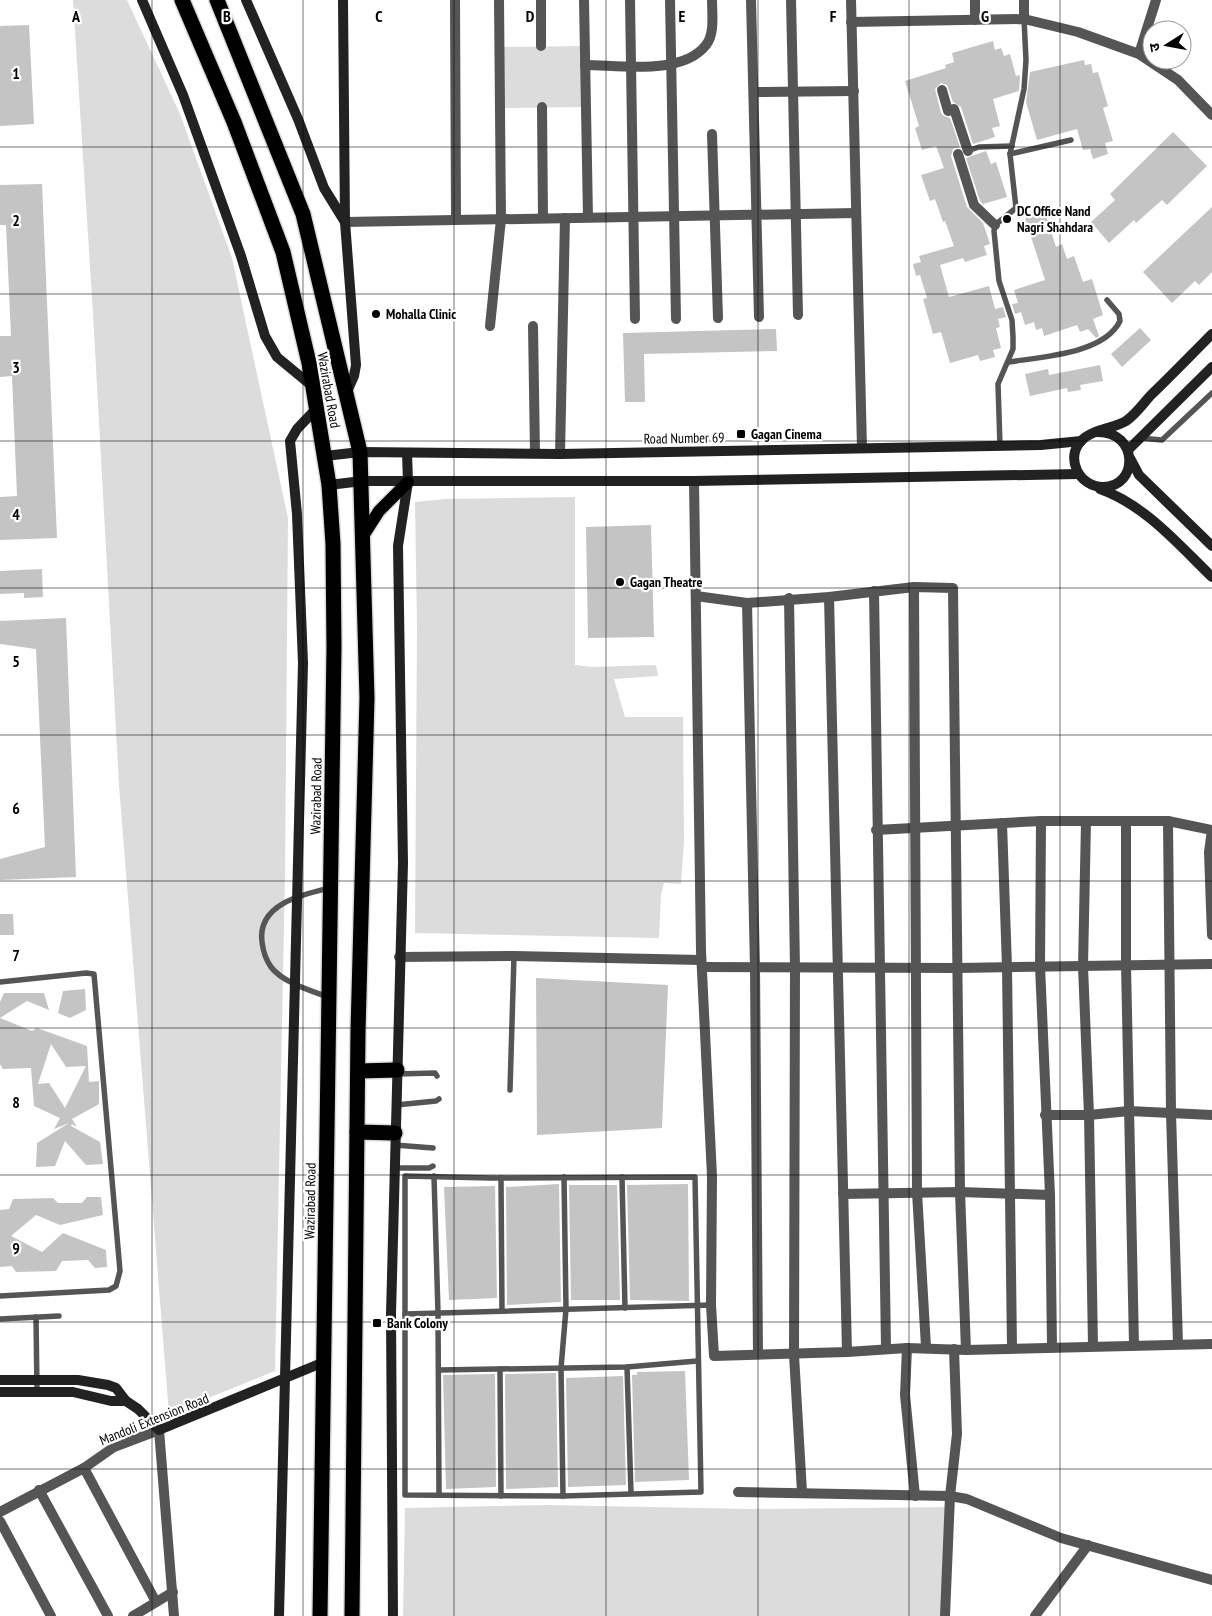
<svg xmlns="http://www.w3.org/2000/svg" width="1212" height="1616" viewBox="0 0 1212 1616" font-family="'PT Sans Narrow','Noto Sans Devanagari',sans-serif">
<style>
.green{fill:#dcdcdc}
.building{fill:#c4c4c4;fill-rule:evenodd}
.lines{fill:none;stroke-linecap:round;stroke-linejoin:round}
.primary-casing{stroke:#dbdbdb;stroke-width:15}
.highway-casing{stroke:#dbdbdb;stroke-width:18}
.lane{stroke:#555;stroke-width:5.5}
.street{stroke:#555;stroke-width:10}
.secondary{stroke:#222;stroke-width:10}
.primary{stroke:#000;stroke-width:12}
.highway{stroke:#000;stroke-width:15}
.grid{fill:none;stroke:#000;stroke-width:1;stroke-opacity:0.55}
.poi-dot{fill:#000;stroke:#fff;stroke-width:2}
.labels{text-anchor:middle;stroke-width:4.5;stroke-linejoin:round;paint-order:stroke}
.poi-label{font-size:14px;font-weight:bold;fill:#000;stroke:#fff;text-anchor:start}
.street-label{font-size:14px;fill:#000;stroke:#fff}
.grid-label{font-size:16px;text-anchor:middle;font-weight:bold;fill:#000;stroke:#fff;stroke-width:4.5;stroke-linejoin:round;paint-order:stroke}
</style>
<rect width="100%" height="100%" fill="#fff"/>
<g class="green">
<polygon points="73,0 127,0 180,114 232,258 288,518 285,876 275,1371 169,1414 119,785 93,313"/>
<polygon points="584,46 585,107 500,108 499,47"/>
<polygon points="575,497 575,665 592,667 656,665 658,676 614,679 625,717 683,717 684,841 681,884 664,883 661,894 659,938 415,933 417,627 415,502 445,499"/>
<polygon points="548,1505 750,1509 954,1507 940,1616 403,1616 405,1508"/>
</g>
<g class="building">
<polygon points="29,25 34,124 0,126 0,26"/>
<polygon points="993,41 995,50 1001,48 1004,56 1010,54 1016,76 1020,75 1019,91 993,99 1000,126 992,128 995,137 973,144 961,107 953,102 947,85 941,83 935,89 941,113 944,116 950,118 960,147 953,149 951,156 967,207 983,223 990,244 984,246 987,255 965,262 963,258 940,265 949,297 989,286 995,309 1003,307 1006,317 998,319 1000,327 996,328 1001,348 993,350 995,357 980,361 978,355 950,363 941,332 933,334 923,299 927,298 920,275 916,276 913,264 921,262 919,256 954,246 945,221 943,222 935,199 930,201 921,175 944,168 936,146 922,150 915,128 919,126 905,81 946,68 945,65 954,62 952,53"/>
<polygon points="1084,60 1085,65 1091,64 1093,73 1098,72 1108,106 1103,108 1113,141 1105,143 1108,154 1093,159 1090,149 1083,150 1077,129 1037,140 1026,102 1030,72"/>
<polygon points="1173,132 1207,166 1167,205 1162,200 1136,223 1134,220 1109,243 1091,222 1115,200 1110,194"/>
<polygon points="986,151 991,164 996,162 1007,197 983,204 980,201 966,158"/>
<polygon points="42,184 57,538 0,540 0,497 17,496 12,376 0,377 0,336 11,336 6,225 0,225 0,185"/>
<polygon points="1212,207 1212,272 1199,285 1195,281 1172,303 1143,272"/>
<polygon points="1045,212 1056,247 1062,244 1067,259 1074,256 1083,282 1092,279 1103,315 1093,319 1099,336 1096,338 1088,329 1080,332 1077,325 1044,336 1042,328 1036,330 1034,322 1025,325 1021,312 1015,314 1012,304 1018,303 1014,290 1045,280 1025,218"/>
<polygon points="1140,328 1151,340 1122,367 1111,354"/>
<polygon points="776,329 777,351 644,354 645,402 625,402 623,333"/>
<polygon points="1100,365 1103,381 1080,385 1081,390 1068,392 1067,388 1030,396 1025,374 1048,369 1049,375"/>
<polygon points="651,525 654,637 588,638 586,527"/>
<polygon points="42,569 43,597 24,598 24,593 0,594 0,571"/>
<polygon points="66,618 76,877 0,880 0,859 45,847 36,649 0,644 0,621"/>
<polygon points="0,914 13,914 14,935 0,935"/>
<polygon points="536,978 668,985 662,1128 537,1135"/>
<polygon points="85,989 86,1010 70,1018 58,1013 63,991"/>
<path d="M4 993H44L49 1010 27 1001 0 1018 32 1031 37 1028 87 1046 89 1082 99 1081V1104L72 1119 77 1127 72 1124 71 1126 100 1142 103 1164 86 1165 65 1141 55 1166 36 1167 37 1143 69 1123 54 1129 60 1118 34 1106 31 1068 3 1069 0 1064V1002ZM51 1044 66 1067 86 1066 65 1108 49 1083 38 1084Z"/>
<polygon points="559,1184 561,1302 507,1305 506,1187"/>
<polygon points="688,1184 689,1301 630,1300 627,1185"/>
<polygon points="569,1185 617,1185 620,1300 571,1300"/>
<polygon points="495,1186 497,1298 449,1300 444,1187"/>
<polygon points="87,1197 101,1197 103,1215 60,1225 36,1215 11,1236 42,1252 63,1233 106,1250 107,1267 95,1268 88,1260 62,1261 56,1271 16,1272 12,1266 0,1267 0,1210 9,1209 13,1199 53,1198 58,1203 82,1203"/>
<polygon points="685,1371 689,1480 635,1482 632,1375 637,1375 637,1372"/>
<polygon points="556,1373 558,1487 506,1489 505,1374"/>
<polygon points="495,1374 496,1487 446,1489 443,1375"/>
<polygon points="623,1376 626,1485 568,1487 566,1378"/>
</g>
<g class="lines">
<defs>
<polyline id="primary" points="363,536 379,511 408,482"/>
<g id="highway">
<polyline points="182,0 234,122 283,252 309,363 329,485 333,544 334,647 320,1616"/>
<polyline points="217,0 303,214 360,452 367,698 358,1031 352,1616"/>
<polyline points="358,1071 397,1070"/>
<polyline points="357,1132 395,1133"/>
</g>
</defs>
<use href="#primary" class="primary-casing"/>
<use href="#highway" class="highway-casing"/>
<g class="lane">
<polyline points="967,151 979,147 1012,146"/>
<polyline points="1010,154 1071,140"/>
<path d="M1009 362C1041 357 1104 354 1120 321L1119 314 1107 300"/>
<polyline points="1140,438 1162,440 1212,393"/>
<polyline points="1000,446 998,384 1013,349 1013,337 1012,320 999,281 994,231 995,225 1016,208 1010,154 1024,89 1026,60 1024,19"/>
<polyline points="0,982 86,973 94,974 120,1271 116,1286 109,1290 0,1296"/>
<path d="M328 997C311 991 282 982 271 967 266 960 263 950 262 942 257 904 303 894 330 888"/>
<polyline points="397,1074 435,1073 437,1076"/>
<polyline points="510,1090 514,956"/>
<polyline points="396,1105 436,1101 439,1099"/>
<polyline points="395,1145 433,1148"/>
<polyline points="395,1168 429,1168 433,1166"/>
<polygon points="405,1176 491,1178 695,1177 701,1492 563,1496 405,1495"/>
<polyline points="434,1176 438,1313 439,1495"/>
<polyline points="622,1177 625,1308"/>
<polyline points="501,1178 502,1311"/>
<polyline points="405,1314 711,1305"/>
<polyline points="36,1317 37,1391"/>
<polyline points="0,1319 59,1316"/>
<polyline points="627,1367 631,1493"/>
<polyline points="500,1369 501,1496"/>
<polyline points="439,1370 627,1367 697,1361"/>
<polyline points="563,1496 561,1368 566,1309 564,1177"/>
</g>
<g class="street">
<polyline points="455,0 456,220"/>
<polyline points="541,0 541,46"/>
<polyline points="584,0 588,217"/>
<polyline points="630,0 635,319"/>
<polyline points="670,0 676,319"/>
<polyline points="751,0 759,317"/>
<polyline points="791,0 798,315"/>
<polyline points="851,0 862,448"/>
<polyline points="1024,19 1024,0"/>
<polyline points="975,20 975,0"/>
<polyline points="851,22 1024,19 1078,32 1139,54 1178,80 1212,115"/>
<polyline points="1139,54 1156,0"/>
<path d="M585 65C619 65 682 76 706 45 715 34 712 14 712 0"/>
<polyline points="942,90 948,111 954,109 968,151"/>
<polyline points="754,92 854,91"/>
<polyline points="542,107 543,218"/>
<polyline points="712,134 718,318"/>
<polyline points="958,154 974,205 995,225"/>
<polyline points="345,222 856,213"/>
<polyline points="490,326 501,219 499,0"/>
<polyline points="533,326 535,453"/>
<polyline points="560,454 565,218"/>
<polyline points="694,481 701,951 712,1176 711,1305 714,1356 847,1352 907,1348 966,1350 1212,1344"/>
<polyline points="914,587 917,1192 926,1347"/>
<polyline points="874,591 886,1348"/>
<polyline points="696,596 747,603 829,597 914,587 953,588 960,1192 966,1350"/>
<polyline points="829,597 847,1352"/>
<polyline points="789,598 795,968 794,1355 802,1492"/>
<polyline points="747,603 755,968 758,1354"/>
<polyline points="1041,821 1040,966 1050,1195 1052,1347"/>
<polyline points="1168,821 1171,1113 1178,1344"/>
<polyline points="1086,822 1083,966 1089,1115 1093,1346"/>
<polyline points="1126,822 1126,965 1134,1345"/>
<polyline points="1002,823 1007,967 1012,1348"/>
<polyline points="876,830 1041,821 1168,821 1212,830 1209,852 1212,935"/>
<polyline points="399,957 514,956 701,960"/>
<polyline points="702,967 958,968 1212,964"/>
<polyline points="1045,1115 1089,1115 1129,1111 1212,1115"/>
<polyline points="843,1194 960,1192 1050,1195"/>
<polyline points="907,1348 905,1395 915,1496"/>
<polyline points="84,1468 156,1602"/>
<polyline points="39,1490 108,1616"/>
<polyline points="738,1492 950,1496 967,1499 1061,1538 1212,1580"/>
<polyline points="0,1512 84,1468 114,1447 159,1430 174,1616"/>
<polyline points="0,1521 51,1616"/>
<polyline points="133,1616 173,1592"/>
<polyline points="945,1616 950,1496 957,1434 954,1349"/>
<polyline points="1035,1616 1088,1545"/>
</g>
<g class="secondary">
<polyline points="142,0 183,95 241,256 265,336 277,357 312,386"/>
<polyline points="246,0 298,119 324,188 345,222"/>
<polyline points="343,0 345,222 356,365 354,376 346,394"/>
<path d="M1097 432C1139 431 1139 487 1103 487 1079 487 1065 458 1081 441 1092 429 1113 429 1126 421 1135 415 1143 404 1150 396 1171 376 1191 355 1212 334"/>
<polyline points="1128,450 1212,367"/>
<polyline points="325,456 360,452 560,454 1041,445 1081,441"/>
<polyline points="1130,458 1139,475 1212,546"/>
<polyline points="329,485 362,481 694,481 1078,474"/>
<path d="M1100 489C1145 505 1178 544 1212 577"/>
<polyline points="0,1380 78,1380 108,1385 116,1388 126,1401 138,1409 159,1430 324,1362"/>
<polyline points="0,1392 73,1392 111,1401 126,1401"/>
<polyline points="279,1616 303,663 297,514 290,441 297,429 316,409"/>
<polyline points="393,1616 391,1314 403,863 398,546 408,482 407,453"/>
</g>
<use href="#primary" class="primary"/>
<use href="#highway" class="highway"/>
</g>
<path class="grid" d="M152 0V1616M303 0V1616M454 0V1616M606 0V1616M758 0V1616M909 0V1616M1060 0V1616M0 147H1212M0 294H1212M0 441H1212M0 588H1212M0 735H1212M0 881H1212M0 1028H1212M0 1175H1212M0 1322H1212M0 1469H1212"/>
<g class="poi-dot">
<circle cx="1007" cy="219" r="5"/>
<circle cx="376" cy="314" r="5"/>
<rect x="736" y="429" width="10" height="10" rx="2.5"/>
<circle cx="620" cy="582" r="5"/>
<rect x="372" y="1318" width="10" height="10" rx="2.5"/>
</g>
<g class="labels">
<g class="poi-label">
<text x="1017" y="216">DC Office Nand<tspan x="1017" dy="16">Nagri Shahdara</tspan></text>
<text x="386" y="319">Mohalla Clinic</text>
<text x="751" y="439">Gagan Cinema</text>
<text x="630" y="587">Gagan Theatre</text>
<text x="387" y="1328">Bank Colony</text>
</g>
<g class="street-label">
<text transform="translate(329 390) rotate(80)" y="5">Wazirabad Road</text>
<text transform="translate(684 438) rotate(-1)" y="5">Road Number 69</text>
<text transform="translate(316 796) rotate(-89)" y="5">Wazirabad Road</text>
<text transform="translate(310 1201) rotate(-89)" y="5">Wazirabad Road</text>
<text transform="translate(154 1419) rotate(-22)" y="5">Mandoli Extension Road</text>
</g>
</g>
<g class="grid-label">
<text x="76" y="22">A</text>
<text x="227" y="22">B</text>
<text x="379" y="22">C</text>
<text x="530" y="22">D</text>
<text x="682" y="22">E</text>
<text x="833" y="22">F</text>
<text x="985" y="22">G</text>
<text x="16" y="79">1</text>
<text x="16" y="226">2</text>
<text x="16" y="373">3</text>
<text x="16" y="520">4</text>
<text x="16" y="667">5</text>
<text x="16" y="814">6</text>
<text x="16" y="961">7</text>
<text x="16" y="1108">8</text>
<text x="16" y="1254">9</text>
</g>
<g transform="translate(1167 45) rotate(259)"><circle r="24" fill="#ffffff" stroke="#999999"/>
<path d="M0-4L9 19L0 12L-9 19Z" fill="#000000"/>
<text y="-8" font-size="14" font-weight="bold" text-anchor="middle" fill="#000000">उ</text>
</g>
</svg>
